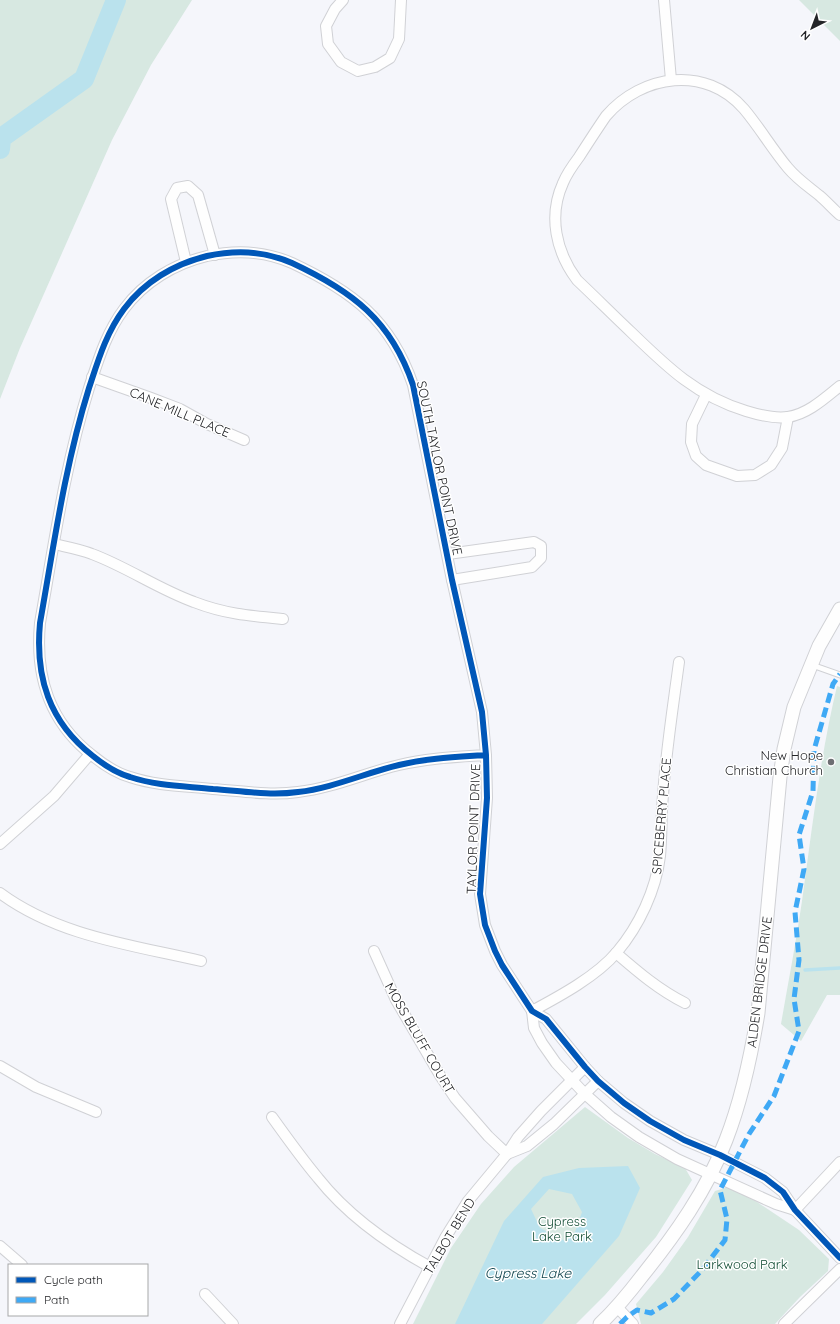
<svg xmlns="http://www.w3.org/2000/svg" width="840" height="1324" viewBox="0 0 840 1324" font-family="Quicksand,sans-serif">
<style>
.green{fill:#d7e8e1}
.water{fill:#bae2ed;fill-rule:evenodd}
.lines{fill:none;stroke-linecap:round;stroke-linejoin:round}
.stream{stroke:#bae2ed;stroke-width:3.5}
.river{stroke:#bae2ed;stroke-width:20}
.service-casing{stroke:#d0d1d5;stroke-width:7}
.minor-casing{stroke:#d0d1d5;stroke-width:12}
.tertiary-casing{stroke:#d0d1d5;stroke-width:15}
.service{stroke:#fefefe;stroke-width:5}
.minor{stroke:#fefefe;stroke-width:10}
.tertiary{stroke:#fefefe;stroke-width:13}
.quiet{stroke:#3fa9f5;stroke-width:5;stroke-dasharray:10 5;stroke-linecap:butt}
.cycleway-casing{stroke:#fff;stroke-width:8}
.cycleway{stroke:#0057b8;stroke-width:6}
.poi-dot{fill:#6d6e72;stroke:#fff;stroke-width:1.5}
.labels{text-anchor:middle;stroke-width:3;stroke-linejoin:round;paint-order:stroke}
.street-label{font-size:13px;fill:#242528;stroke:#fff}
.poi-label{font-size:13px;fill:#242528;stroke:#fff;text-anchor:end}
.park-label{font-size:13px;fill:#0d4930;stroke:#fff}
.water-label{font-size:14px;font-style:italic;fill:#083e48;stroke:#fff}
</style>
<rect width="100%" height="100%" fill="#f5f6fb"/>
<g class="green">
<polygon points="0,0 192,0 151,65 112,140 20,348 0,399"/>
<polygon points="799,0 840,0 840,41"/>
<path d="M837 686 840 687V995H827L801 1041 781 1024C788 983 796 943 802 901 812 829 820 757 837 686Z"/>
<polygon points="585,1107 628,1138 655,1154 685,1168 692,1180 656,1237 605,1295 576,1324 413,1324 451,1248 481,1204 514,1167"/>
<polygon points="728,1187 757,1202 799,1230 829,1259 828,1271 800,1297 775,1324 641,1324 636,1304 663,1272 688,1237 715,1191"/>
</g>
<path class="water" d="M628 1166 640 1188 619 1236 542 1324H455L504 1221 543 1177 579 1168ZM549 1189 572 1194 582 1212 575 1232 565 1241 540 1228 531 1209Z"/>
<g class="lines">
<polyline class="stream" points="805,970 840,968"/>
<polyline class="river" points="0,149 1,138 84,79 116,0"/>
<defs>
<polyline id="service" points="812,665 840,675"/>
<g id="minor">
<polyline points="343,0 335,9 326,26 328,44 341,62 358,71 375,67 390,58 399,39 401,0"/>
<polyline points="664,0 671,80"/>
<path d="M840 215C833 209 827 202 820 196 809 187 797 179 788 168 772 149 760 128 744 109 706 65 642 74 606 116 597 129 588 143 579 157 573 165 567 173 563 183 548 216 556 252 577 280 596 298 614 316 632 333 668 368 697 396 746 411 759 415 775 419 788 417 808 414 825 398 840 386"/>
<polyline points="186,262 171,199 177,188 188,186 198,195 215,255"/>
<polyline points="92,377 151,398 180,409 207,424 244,440"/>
<polyline points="706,395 692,424 691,442 696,456 706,465 737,476 755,475 771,465 782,448 788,417"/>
<path d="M54 544C67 547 80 549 92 554 127 567 158 589 194 602 225 614 250 616 283 619"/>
<polyline points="448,554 534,542 541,546 541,558 532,567 452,580"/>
<path d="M486 755C457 757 428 758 399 765 365 773 333 788 298 792 270 796 241 791 213 789 185 786 157 786 130 777 116 773 104 765 93 756 49 722 35 677 40 623 54 544 65 465 89 388 98 361 106 333 124 309 144 282 174 264 207 256 235 250 265 251 292 263 352 291 391 320 413 385L452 580 482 712 486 755 487 798 480 894 485 925 495 951 502 965 532 1011 546 1019 585 1067 598 1081 624 1103 650 1121 684 1140 720 1155 765 1178 783 1192 795 1210 840 1258"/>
<polyline points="0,844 54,796 90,754"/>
<path d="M0 893C58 936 132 945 201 961"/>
<polyline points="374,951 396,1000 441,1077 455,1098 488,1136 507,1154"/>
<path d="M616 953C638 972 659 990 685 1003"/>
<path d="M532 1011C560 996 597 976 617 952 639 926 656 890 660 856 662 836 661 815 663 795 666 751 673 707 679 662"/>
<polyline points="532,1011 534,1028 542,1043 556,1063 585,1094 611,1117 639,1137 677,1159 776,1204 795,1210"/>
<polyline points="0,1066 36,1087 96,1112"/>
<path d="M272 1117C287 1138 302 1159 318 1178 348 1216 388 1244 430 1267"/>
<polyline points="507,1154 527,1146 554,1124 598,1081"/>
<polyline points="795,1210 840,1162"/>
<polyline points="0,1246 22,1265"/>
<polyline points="205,1294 233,1324"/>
<polyline points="617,1307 633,1324"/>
<polyline points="400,1324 445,1238 468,1201 507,1154 518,1137 541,1111 585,1067"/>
<polyline points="784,1324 840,1269"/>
</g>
<path id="tertiary" d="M600 1324C616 1309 629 1293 642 1276 675 1235 707 1190 726 1140 742 1099 751 1056 758 1013L780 777 784 749 794 707 819 646 840 609"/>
</defs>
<use href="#service" class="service-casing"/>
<use href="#minor" class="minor-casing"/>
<use href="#tertiary" class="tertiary-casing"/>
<use href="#service" class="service"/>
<use href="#minor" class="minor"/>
<use href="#tertiary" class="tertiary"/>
<polyline class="quiet" points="620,1324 627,1317 637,1310 651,1313 674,1299 702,1270 725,1240 727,1219 720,1190 749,1134 774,1096 799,1031 794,999 799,960 795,912 804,869 799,835 813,791 814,750 833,684 840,674"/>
<defs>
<path id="cycleway" d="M486 755C457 757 428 758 399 765 365 773 333 788 298 792 270 796 241 791 213 789 185 786 157 786 130 777 116 773 104 765 93 756 49 722 35 677 40 623 54 544 65 465 89 388 98 361 106 333 124 309 144 282 174 264 207 256 235 250 265 251 292 263 352 291 391 320 413 385L452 580 482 712 486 755 487 798 480 894 485 925 495 951 502 965 532 1011 546 1019 585 1067 598 1081 624 1103 650 1121 684 1140 720 1155 765 1178 783 1192 795 1210 840 1258"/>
</defs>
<use href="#cycleway" class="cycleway-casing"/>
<use href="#cycleway" class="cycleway"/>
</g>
<circle class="poi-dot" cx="831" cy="762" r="4"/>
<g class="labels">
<g class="street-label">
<text transform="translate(180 412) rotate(23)" y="5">CANE MILL PLACE</text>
<text transform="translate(440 468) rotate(78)" y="5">SOUTH TAYLOR POINT DRIVE</text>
<text transform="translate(661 816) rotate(-85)" y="5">SPICEBERRY PLACE</text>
<text transform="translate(473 829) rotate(-88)" y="5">TAYLOR POINT DRIVE</text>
<text transform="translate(759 982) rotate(-83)" y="5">ALDEN BRIDGE DRIVE</text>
<text transform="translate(420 1038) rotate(60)" y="5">MOSS BLUFF COURT</text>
<text transform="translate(449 1236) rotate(-59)" y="5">TALBOT BEND</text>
</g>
<g class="poi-label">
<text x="823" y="760">New Hope<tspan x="823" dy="15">Christian Church</tspan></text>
</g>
<g class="park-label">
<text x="562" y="1226">Cypress<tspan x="562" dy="15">Lake Park</tspan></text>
<text x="742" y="1269">Larkwood Park</text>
</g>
<g class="water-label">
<text x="528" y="1278">Cypress Lake</text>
</g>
</g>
<rect x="8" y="1264" width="140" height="52" fill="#ffffff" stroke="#a7a8a9"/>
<rect x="16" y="1277" width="20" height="6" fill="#0057b8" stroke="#a7a8a9"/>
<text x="44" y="1284" font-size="12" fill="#242528">Cycle path</text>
<rect x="16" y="1297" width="20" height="6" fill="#3fa9f5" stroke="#a7a8a9"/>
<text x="44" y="1304" font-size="12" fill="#242528">Path</text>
<g transform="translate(812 28) rotate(222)" stroke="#ffffff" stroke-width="3" paint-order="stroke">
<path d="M0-3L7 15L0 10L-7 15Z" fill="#242528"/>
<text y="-6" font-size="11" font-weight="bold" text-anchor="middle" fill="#242528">N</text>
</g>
</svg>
